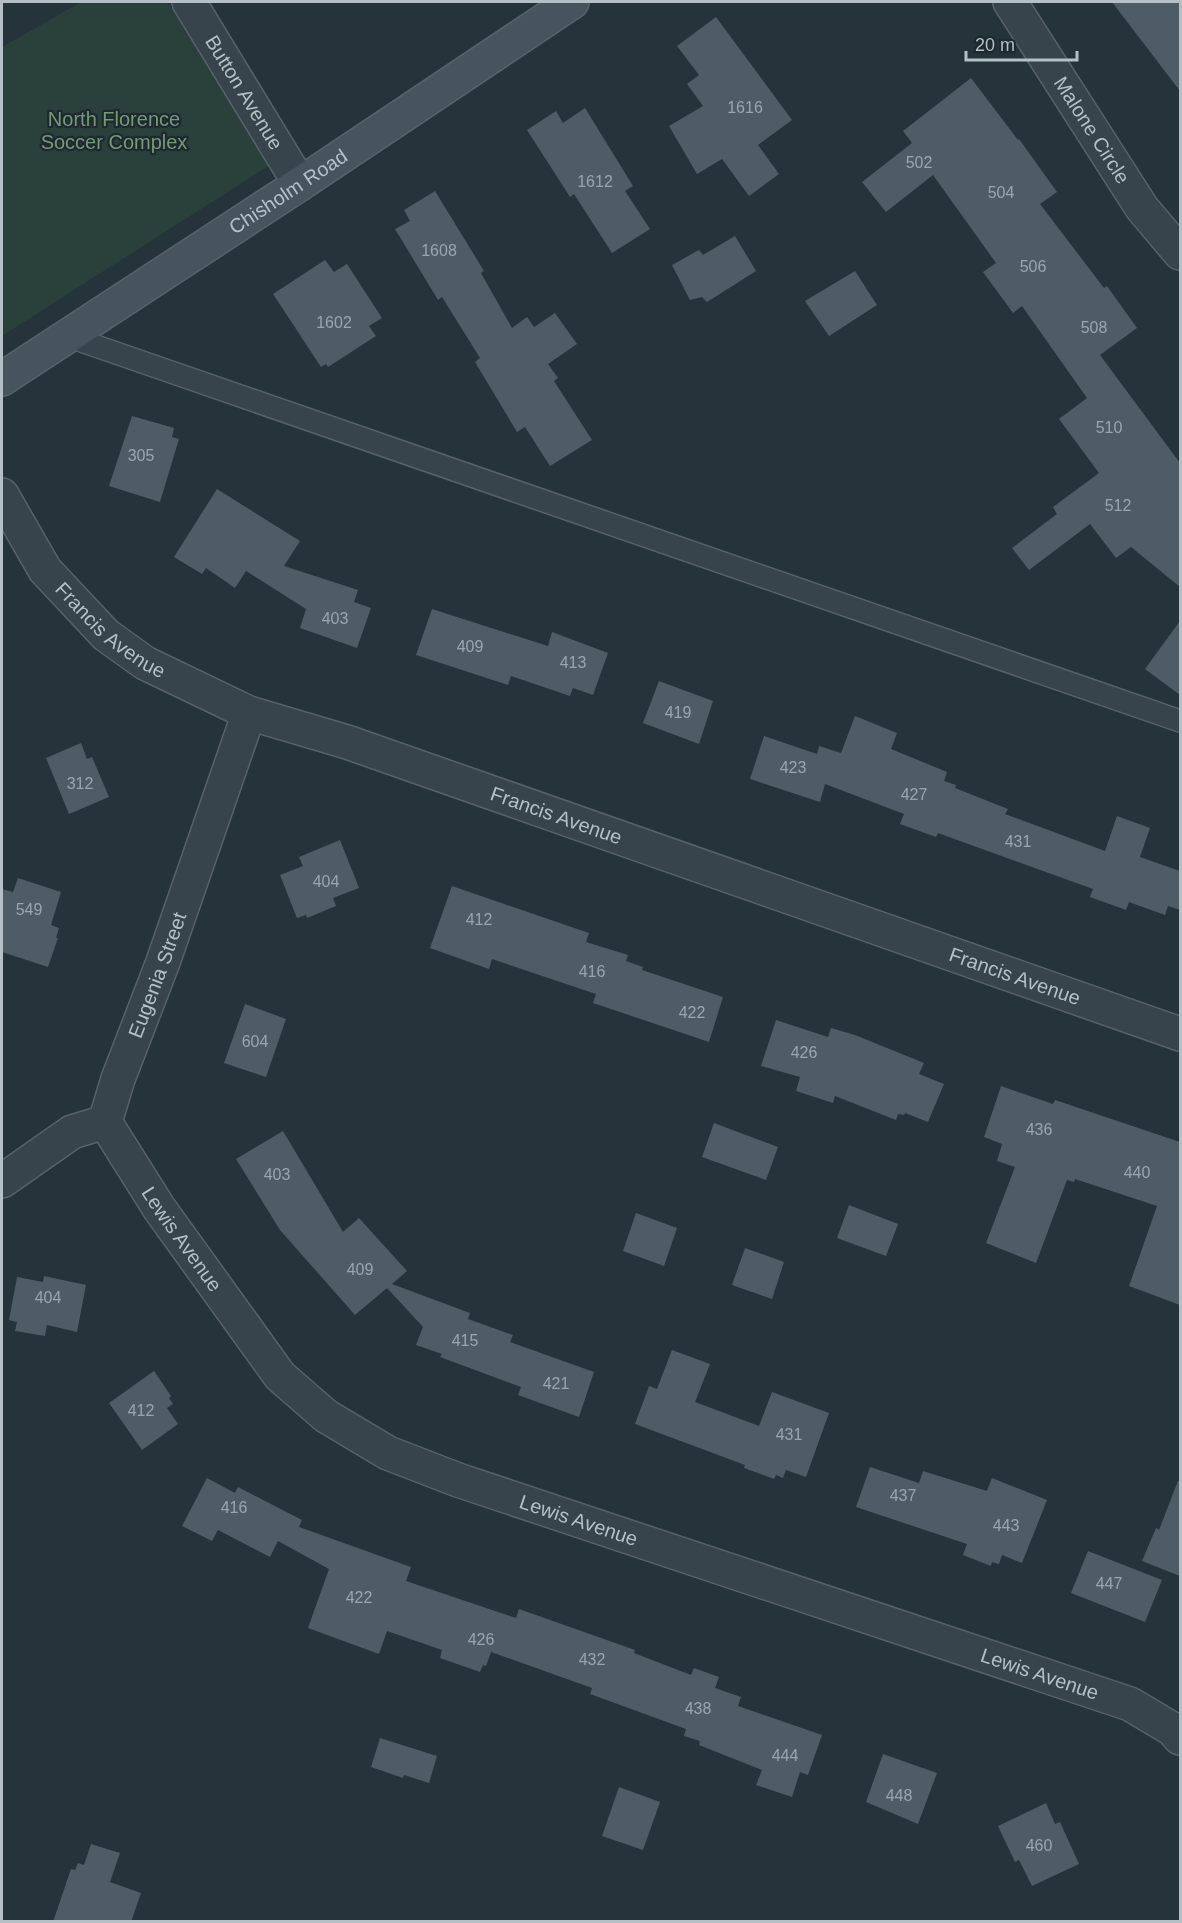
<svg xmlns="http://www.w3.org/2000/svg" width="1182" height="1923" viewBox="0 0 1182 1923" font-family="Helvetica,sans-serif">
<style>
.green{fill:#2a403b}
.building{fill:#4e5d65}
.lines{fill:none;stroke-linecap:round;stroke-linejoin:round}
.lane-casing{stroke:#576269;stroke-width:24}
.street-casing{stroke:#576269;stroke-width:36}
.secondary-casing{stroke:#576269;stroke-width:36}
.lane{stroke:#38444b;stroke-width:21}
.street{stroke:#38444b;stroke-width:33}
.secondary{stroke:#47545e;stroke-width:33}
.labels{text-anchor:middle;stroke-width:4.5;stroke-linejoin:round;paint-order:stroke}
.number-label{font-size:16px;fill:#9aa6ae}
.street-label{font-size:20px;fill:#b4bfc6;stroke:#1e2930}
.park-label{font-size:20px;fill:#749b74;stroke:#1e2930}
</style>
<rect width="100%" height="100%" fill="#25333b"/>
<polygon class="green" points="81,2 168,2 270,165 2,336 2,47"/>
<g class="building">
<polygon points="1112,2 1180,2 1180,91"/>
<polygon points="716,17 792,120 758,145 779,174 749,196 722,159 697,174 669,126 703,106 687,84 699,75 677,46"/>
<polygon points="971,78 1018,140 1019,139 1057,192 1040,204 1104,288 1107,286 1137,328 1100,355 1180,463 1180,587 1131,547 1116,558 1090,524 1029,570 1012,548 1057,514 1053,507 1099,473 1059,419 1087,398 1022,306 1013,313 983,272 996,263 933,175 886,212 862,182 912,143 903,131"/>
<polygon points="585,108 633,186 625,191 650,229 612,253 574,194 570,197 527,130 556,111 563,123"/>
<polygon points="435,191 484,271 481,273 512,328 527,317 534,327 555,313 577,344 548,364 558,378 554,381 592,440 550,466 525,427 517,432 475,362 480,358 442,297 438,300 395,229 410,221 404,210"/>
<polygon points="735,236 756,271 707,302 702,297 690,300 672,265 699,250 703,255"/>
<polygon points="325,260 334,272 347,264 382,318 369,326 376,336 328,367 326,364 321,367 273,294"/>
<polygon points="855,271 877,305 829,336 805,301"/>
<polygon points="132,416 174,428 172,437 179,439 160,502 109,486"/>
<polygon points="217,489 300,541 284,566 358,590 354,602 371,608 357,648 300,628 306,609 246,571 235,588 206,568 202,574 174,557"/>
<polygon points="432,609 548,646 552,632 608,653 593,695 573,688 570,696 511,676 508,685 416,655"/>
<polygon points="1180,621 1180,695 1145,669"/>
<polygon points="659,681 713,701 699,744 643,723"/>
<polygon points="855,716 897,733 891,749 947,772 944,781 956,785 955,788 1008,809 1005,814 1105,851 1117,816 1150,828 1140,857 1180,871 1180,910 1168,906 1165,915 1129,902 1126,910 1090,897 1093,889 938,833 936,837 900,824 904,814 825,784 820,802 750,779 764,736 817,754 819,746 841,753"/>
<polygon points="81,743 87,759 92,757 109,797 69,814 46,758"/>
<polygon points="340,840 359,888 333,898 336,906 307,918 306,915 297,918 280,875 303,866 299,857"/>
<polygon points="18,878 61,892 51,925 59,928 56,938 58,938 48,967 2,952 2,889 13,892"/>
<polygon points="452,886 589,933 586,942 628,955 626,961 643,967 642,970 723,997 709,1042 593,1003 596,994 492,959 489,969 430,948"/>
<polygon points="245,1004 286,1019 266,1077 224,1063"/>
<polygon points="776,1020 828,1037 831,1028 855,1035 924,1063 919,1074 944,1084 928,1122 905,1113 904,1115 898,1114 896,1120 835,1096 833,1103 796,1091 800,1077 761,1066"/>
<polygon points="1001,1086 1053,1104 1055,1100 1180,1142 1180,1305 1129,1286 1157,1206 1075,1179 1074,1182 1067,1180 1036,1263 986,1243 1015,1167 997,1161 1002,1144 984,1137"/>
<polygon points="714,1123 778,1147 766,1180 702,1157"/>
<polygon points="283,1131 343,1232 359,1218 407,1271 392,1284 470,1313 468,1319 513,1335 510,1342 594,1372 579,1417 518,1395 521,1387 440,1357 442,1354 416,1345 423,1327 387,1288 355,1315 280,1230 236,1159"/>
<polygon points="849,1205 898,1224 886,1256 837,1238"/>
<polygon points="636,1213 677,1228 664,1266 623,1251"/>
<polygon points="745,1248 784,1262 772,1299 732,1285"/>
<polygon points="44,1276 86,1285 77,1332 47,1325 45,1336 15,1331 17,1322 9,1320 17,1277 43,1282"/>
<polygon points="672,1350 710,1364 695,1402 759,1426 772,1392 829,1413 806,1477 786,1470 783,1478 776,1475 774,1479 744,1468 745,1465 635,1424 649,1386 657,1389"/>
<polygon points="154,1371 171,1396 169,1398 173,1404 167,1408 178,1424 142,1450 109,1403"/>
<polygon points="870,1467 919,1483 923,1471 987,1491 992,1478 1047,1500 1022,1563 1002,1555 999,1564 992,1562 991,1566 963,1555 967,1544 856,1507"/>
<polygon points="207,1478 235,1493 238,1487 302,1520 299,1527 411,1567 406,1581 516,1618 519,1609 635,1650 634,1653 691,1675 694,1668 719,1677 715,1688 741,1697 738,1706 822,1735 808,1775 800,1772 792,1797 756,1785 762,1770 699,1745 700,1741 684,1736 686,1729 590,1694 592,1688 491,1652 486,1666 483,1665 480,1672 440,1658 442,1650 387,1631 379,1654 308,1628 329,1569 278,1541 270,1557 218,1530 212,1541 182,1526"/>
<polygon points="1178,1481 1180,1481 1180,1576 1142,1561 1156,1528 1159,1530"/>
<polygon points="1088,1551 1162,1580 1145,1622 1071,1593"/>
<polygon points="380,1738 437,1756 429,1783 404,1775 403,1778 371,1767"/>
<polygon points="883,1754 937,1773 918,1824 866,1802"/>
<polygon points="619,1787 660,1802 643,1850 602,1836"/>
<polygon points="1046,1803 1055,1824 1060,1822 1079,1864 1032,1886 1019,1860 1015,1862 998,1826"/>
<polygon points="91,1844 120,1853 110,1882 141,1893 131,1922 53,1922 71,1869 75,1870 78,1863 84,1865"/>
</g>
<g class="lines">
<defs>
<polyline id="lane" points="67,336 1180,721"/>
<g id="street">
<path id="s1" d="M189 2 300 184"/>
<path id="s2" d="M1010 2 1142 208 1180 253"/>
<path id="s3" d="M2 495 45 570 106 635 145 663 249 713 347 742 1180 1034"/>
<path id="s4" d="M105 1122 159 1208 280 1376 326 1416 388 1453 458 1480 1130 1704 1172 1729 1180 1738"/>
<path id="s5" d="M2 1181 72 1132 105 1122 118 1079 163 962 249 713"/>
</g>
<g id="secondary">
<path id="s6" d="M2 379 300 184 572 2"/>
</g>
</defs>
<use href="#lane" class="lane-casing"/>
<use href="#street" class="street-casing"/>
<use href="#secondary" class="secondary-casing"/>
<use href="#lane" class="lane"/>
<use href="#street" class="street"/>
<use href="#secondary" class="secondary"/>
</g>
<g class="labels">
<g class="number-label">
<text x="745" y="113">1616</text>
<text x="919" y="168">502</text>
<text x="595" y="187">1612</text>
<text x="1001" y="198">504</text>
<text x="439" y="256">1608</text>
<text x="1033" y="272">506</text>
<text x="334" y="328">1602</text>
<text x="1094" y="333">508</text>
<text x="1109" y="433">510</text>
<text x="141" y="461">305</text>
<text x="1118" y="511">512</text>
<text x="335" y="624">403</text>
<text x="470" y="652">409</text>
<text x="573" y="668">413</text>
<text x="678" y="718">419</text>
<text x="793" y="773">423</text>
<text x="80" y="789">312</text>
<text x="914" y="800">427</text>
<text x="1018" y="847">431</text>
<text x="326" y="887">404</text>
<text x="29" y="915">549</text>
<text x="479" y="925">412</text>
<text x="592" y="977">416</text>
<text x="692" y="1018">422</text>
<text x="255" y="1047">604</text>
<text x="804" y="1058">426</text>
<text x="1039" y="1135">436</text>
<text x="1137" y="1178">440</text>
<text x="277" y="1180">403</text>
<text x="360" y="1275">409</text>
<text x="48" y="1303">404</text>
<text x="465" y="1346">415</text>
<text x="556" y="1389">421</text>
<text x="141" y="1416">412</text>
<text x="789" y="1440">431</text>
<text x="903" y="1501">437</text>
<text x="234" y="1513">416</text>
<text x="1006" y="1531">443</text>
<text x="1109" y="1589">447</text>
<text x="359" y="1603">422</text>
<text x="481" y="1645">426</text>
<text x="592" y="1665">432</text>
<text x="698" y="1714">438</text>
<text x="785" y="1761">444</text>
<text x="899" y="1801">448</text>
<text x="1039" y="1851">460</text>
</g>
<g class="street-label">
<text dy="7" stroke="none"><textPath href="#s1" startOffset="106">Button Avenue</textPath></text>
<text dy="7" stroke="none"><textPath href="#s2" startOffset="152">Malone Circle</textPath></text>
<text dy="7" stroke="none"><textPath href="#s6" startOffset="342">Chisholm Road</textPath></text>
<text dy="7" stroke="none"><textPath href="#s3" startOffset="176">Francis Avenue</textPath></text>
<text dy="7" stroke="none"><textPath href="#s3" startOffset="663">Francis Avenue</textPath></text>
<text dy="7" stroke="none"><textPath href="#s5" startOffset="276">Eugenia Street</textPath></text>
<text dy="7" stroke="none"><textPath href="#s3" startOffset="1149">Francis Avenue</textPath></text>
<text dy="7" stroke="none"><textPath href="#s4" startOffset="140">Lewis Avenue</textPath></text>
<text dy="7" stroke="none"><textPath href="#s4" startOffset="644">Lewis Avenue</textPath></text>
<text dy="7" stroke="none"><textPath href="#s4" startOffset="1130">Lewis Avenue</textPath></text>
</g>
<g class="park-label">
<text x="114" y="126">North Florence<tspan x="114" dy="23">Soccer Complex</tspan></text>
</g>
</g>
<rect width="1182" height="1923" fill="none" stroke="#b4bfc6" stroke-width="6"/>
<path d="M966 51v9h111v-9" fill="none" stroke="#b4bfc6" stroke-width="3"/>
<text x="975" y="51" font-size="18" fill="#b4bfc6" stroke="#1e2930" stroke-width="4.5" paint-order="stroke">20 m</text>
</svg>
